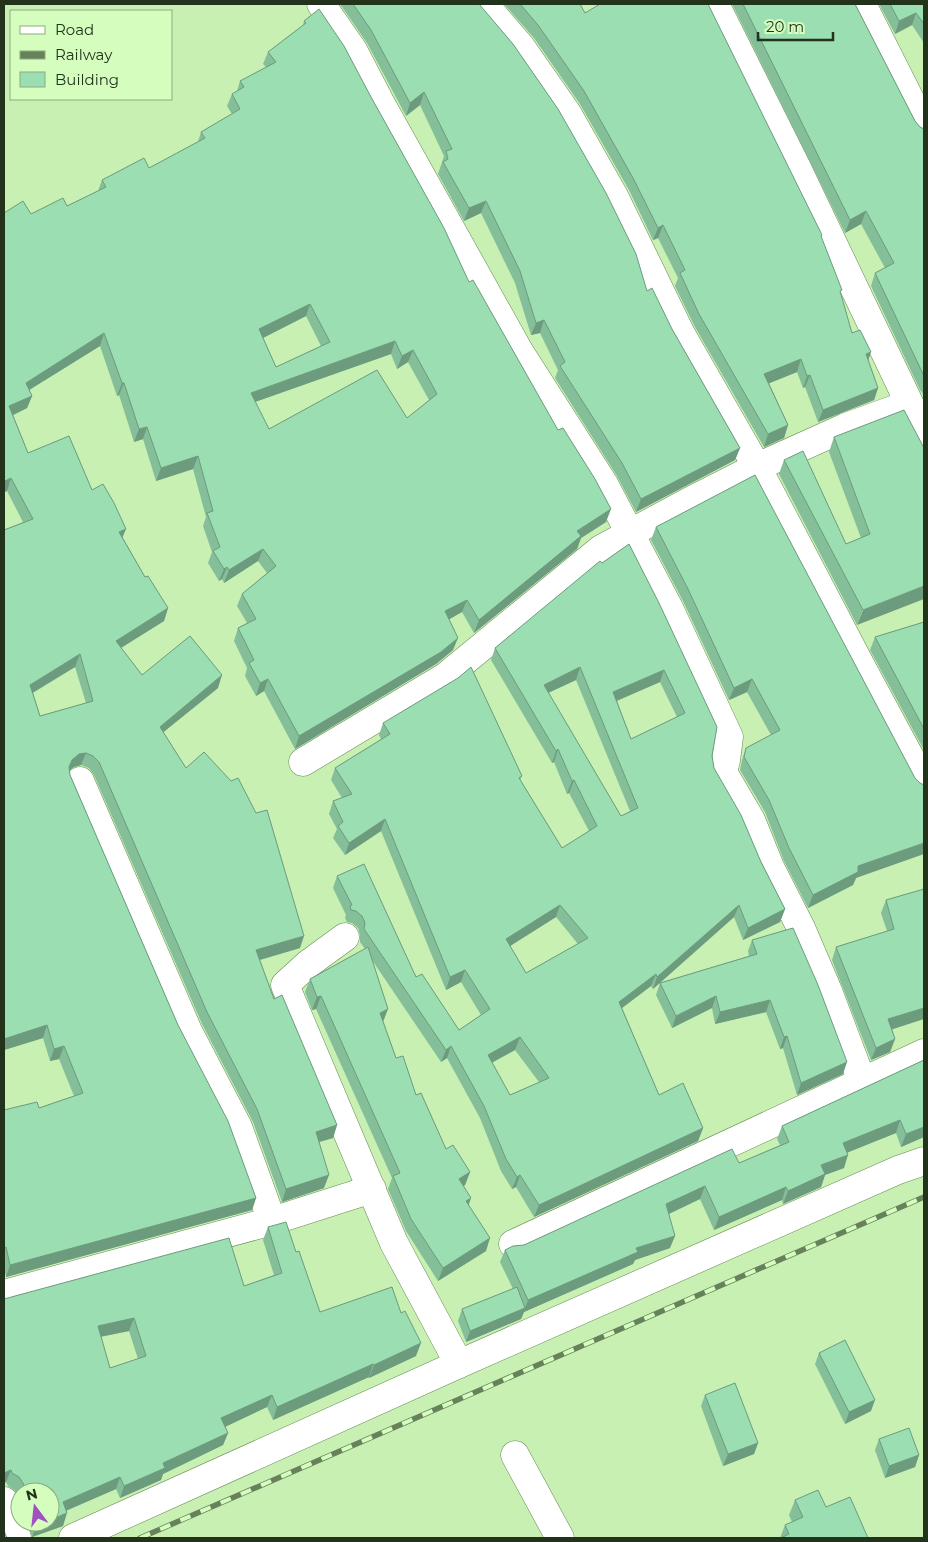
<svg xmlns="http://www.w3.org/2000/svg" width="928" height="1542" viewBox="0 0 928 1542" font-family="Montserrat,sans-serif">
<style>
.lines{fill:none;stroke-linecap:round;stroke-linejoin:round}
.minor-casing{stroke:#668b52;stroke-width:29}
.minor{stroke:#fff;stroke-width:28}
.rail-casing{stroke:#67825a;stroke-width:5.5}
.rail{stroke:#d4fdbe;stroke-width:4;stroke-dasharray:11;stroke-linecap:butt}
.wall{fill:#84bf99;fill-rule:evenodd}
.shaded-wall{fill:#6c9b7d}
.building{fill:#9adeb2;stroke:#6c9b7d;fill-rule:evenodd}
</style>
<rect width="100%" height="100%" fill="#c7f0b2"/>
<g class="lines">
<defs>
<g id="minor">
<polyline points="321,4 353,50 380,102 519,351 604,484 669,608 729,737 726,760 723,772 751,820 770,867 801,928 828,991 862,1081"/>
<polyline points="484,4 521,47 567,113 615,198 681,334 757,467 861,666 924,783"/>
<polyline points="715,4 797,168 924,434"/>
<polyline points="862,4 924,127"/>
<polyline points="303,762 445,677 601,549 690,501 757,467 846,427 909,404"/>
<polyline points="80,781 188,1031 238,1127 272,1221"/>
<polyline points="345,937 308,964 285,985 394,1243 459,1364"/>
<polyline points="513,1244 924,1053"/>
<polyline points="4,1294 272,1221 372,1189"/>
<polyline points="515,1455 560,1538"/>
<polyline points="4,1501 17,1538"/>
<polyline points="73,1538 459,1364 898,1170 924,1161"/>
</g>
</defs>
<use href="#minor" class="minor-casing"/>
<use href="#minor" class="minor"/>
<defs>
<polyline id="rail" points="140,1538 924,1197"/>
</defs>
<use href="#rail" class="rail-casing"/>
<use href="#rail" class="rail"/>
</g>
<g class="wall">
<polygon points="340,4 479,4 647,291 672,329 740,448 735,460 636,512 617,476 555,378 558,370 540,333 531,335 515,283 481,213 464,221 438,174 444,156 420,105 406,116 367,43"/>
<polygon points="504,4 580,4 585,13 822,235 821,237 852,333 868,361 878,388 874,400 818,422 805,387 803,388 797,372 769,383 788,425 784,438 764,447 695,327 675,286 678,278 658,238 653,240 629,190 580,104 534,38"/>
<polygon points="732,4 855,4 915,121 920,127 924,129 924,395 920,390 871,286 875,273 885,268 861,224 845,233"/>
<polygon points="879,4 924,4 924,43 912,25 895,34"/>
<path d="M304 21 469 282 606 522 581 538 577 549 474 633 462 612 449 619 453 650 436 664 295 749 264 691 256 696 245 676 247 668 234 641 238 628 247 623 237 606 242 594 267 573 258 561 224 583 222 579 219 581 208 563 212 552 203 526 206 517 193 469 156 481 143 439 134 442 119 395 117 396 100 346 29 390 32 396 27 408 13 415 28 453 92 490 123 538 145 577 168 608 164 621 121 648 142 675 218 688 163 732 300 948 260 960 274 999 337 1125 333 1138 319 1142 324 1188 282 1202 253 1122 202 1024 94 775 89 768 81 765 74 767 70 770V775L178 1025 256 1198 252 1210 6 1277 4 1269V1110L39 1108 74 1096 59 1059 50 1061 43 1038 4 1050V530L23 522 7 491 4 492V213L31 214 67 206 98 191 102 180 149 168 198 142 201 132 232 114 227 106 232 94 237 91 240 81 266 67 263 64 268 52 303 25ZM306 316 321 346 276 367 263 338ZM391 354 397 369 408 362 429 400 407 418 269 429 255 402ZM75 667 86 703 40 716 33 693Z"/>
<polygon points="834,437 924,448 857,625 779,474 784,460 846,544 861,538 829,452"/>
<polygon points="656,527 920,783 856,878 853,885 808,908 784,861 765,812 740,770 742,760 746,748 771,735 747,692 729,700 683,601 651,540"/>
<path d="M629 544 712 756 714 768 785 909 780 922 743 940 734 917 653 989 651 986 622 1008 659 1095 703 1128 698 1141 534 1217 516 1187 512 1189 501 1171 480 1118 447 1058 441 1062 372 960 383 1022 396 1058 416 1095 446 1149 470 1172 465 1185 464 1186 469 1205 486 1251 438 1281 406 1231 388 1189 392 1178 316 1009 312 1010 305 992 310 979 365 949 360 942V935L358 928 352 923 347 922 345 918 346 915 333 888 337 876 459 1030 481 1015 461 982 446 990 381 831 345 855 333 838 337 829 329 814 333 801 342 798 331 780 335 768 381 739 379 735 383 723 522 776 520 780 562 848 589 831 569 793 567 794 554 762 552 763 491 660 495 648 602 563ZM576 680 630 811 621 816 548 693ZM660 682 677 717 631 739 617 701ZM556 917 578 944 526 973 510 946ZM515 1050 539 1082 510 1095 492 1063Z"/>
<polygon points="924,622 924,750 870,650 875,637"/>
<polygon points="924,889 892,1029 895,1039 890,1052 871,1060 832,960 836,947 887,931 881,913 886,900"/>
<polygon points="752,940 843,1074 797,1095 783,1048 780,1049 766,1012 715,1024 712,1008 672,1028 656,995 660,983 749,956 748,951"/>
<polygon points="924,1060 924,1137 901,1147 896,1133 847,1152 844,1168 825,1175 821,1187 783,1204 782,1200 714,1230 700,1199 669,1214 670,1248 635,1260 633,1264 524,1312 521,1319 466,1342 458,1321 462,1309 513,1289 500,1262 505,1250 524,1245 739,1163 780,1145 777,1139 782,1126"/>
<path d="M268 1227 296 1252 320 1312 416 1356 369 1378V1377L273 1420 267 1407 225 1427 228 1433 223 1445 163 1474 161 1480 120 1498 116 1489 66 1511 63 1526 32 1537 27 1522H50V1492H20V1500L19 1496 14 1490 8 1486 6 1482 4 1483V1299L244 1286 274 1275 263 1240ZM129 1331 138 1359 110 1368 101 1337Z"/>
<polygon points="819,1353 871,1411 845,1424 815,1364"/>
<polygon points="705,1395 758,1443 754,1454 723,1466 701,1406"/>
<polygon points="879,1439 919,1455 915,1467 885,1478 875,1450"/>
<polygon points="795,1500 826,1507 868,1538 780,1538 785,1525 792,1522 789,1515"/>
</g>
<g class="shaded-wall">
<polygon points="916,13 912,25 895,34 899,21"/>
<polygon points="424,92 420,105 406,116 410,103"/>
<polygon points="486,201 481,213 464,221 469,208"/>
<polygon points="866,211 861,224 845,233 850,220"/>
<polygon points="663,225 658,238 653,240 658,228"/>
<polygon points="310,304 306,316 255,342 259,329"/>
<polygon points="544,320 540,333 531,335 536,323"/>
<polygon points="104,333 100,346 21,395 26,383"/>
<polygon points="395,341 391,354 246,405 251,393"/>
<polygon points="413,350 408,362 397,369 402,356"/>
<polygon points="871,352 867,364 866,354"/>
<polygon points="801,359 797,372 760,387 764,374"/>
<polygon points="810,375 805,387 803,388 807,376"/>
<polygon points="122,383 124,383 119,395 117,396"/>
<polygon points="878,388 874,400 818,422 823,410"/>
<polygon points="32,396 27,408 5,419 9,406"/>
<polygon points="788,425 784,438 764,447 768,434"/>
<polygon points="147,427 143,439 134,442 139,429"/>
<polygon points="740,448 735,460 636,512 641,499"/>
<polygon points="198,456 193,469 156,481 161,468"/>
<polygon points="11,478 7,491 4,492 4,484 5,481"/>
<polygon points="611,509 606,522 581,538 577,549 474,633 479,620 577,531"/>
<polygon points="126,529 121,541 119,532"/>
<polygon points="263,549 258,561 224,583 229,570"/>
<polygon points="227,567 222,579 219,581 224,569"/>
<polygon points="924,586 924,599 857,625 863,610"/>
<polygon points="467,600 462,612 441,624 445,611"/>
<polygon points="168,608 164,621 111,654 116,641"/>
<polygon points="458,638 453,650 436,664 295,749 299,736"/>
<polygon points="80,654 75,667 25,697 30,685"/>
<polygon points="580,667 576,680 539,697 544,685"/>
<polygon points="664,670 660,682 609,704 613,692"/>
<polygon points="222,675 218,688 155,739 160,727"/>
<polygon points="268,679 264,691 256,696 260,683"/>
<polygon points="752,679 747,692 729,700 734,688"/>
<polygon points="558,749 554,762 552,763 556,751"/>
<polygon points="86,753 81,765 74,767 67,772 72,760 79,754"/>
<polygon points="574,780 569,793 567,794 572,781"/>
<polygon points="385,819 381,831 345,855 349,843"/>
<polygon points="924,843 924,854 856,878 853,885 808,908 813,895 858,866"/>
<polygon points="560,905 556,917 502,951 506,939"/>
<polygon points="739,905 734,917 653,989 657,977"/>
<polygon points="785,909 780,922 743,940 748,928"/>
<polygon points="304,936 300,948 252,962 256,950"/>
<polygon points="465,970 461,982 446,990 450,977"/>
<polygon points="656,974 651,986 614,1014 619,1002"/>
<polygon points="321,996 316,1009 312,1010 317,997"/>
<polygon points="716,996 712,1008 672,1028 676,1016"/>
<polygon points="770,1000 766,1012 715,1024 720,1012"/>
<polygon points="924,1008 924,1019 884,1032 888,1019"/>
<polygon points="388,1009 383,1022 380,1013"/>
<polygon points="47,1025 43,1038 4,1050 4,1039"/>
<polygon points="787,1036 783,1048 780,1049 784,1037"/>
<polygon points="520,1037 515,1050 483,1067 488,1055"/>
<polygon points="895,1039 890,1052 871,1060 876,1048"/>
<polygon points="64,1046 59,1059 50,1061 54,1049"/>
<polygon points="451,1046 447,1058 441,1062 446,1050"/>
<polygon points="847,1062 843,1074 797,1095 801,1083"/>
<polygon points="900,1120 896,1133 839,1156 843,1143"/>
<polygon points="337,1125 333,1138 312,1144 316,1132"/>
<polygon points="924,1127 924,1137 901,1147 906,1134"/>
<polygon points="703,1128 698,1141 534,1217 539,1205"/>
<polygon points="848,1155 844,1168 825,1175 821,1187 783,1204 788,1191 821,1165"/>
<polygon points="470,1172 465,1185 455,1192 459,1179"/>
<polygon points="329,1175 324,1188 282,1202 286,1189"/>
<polygon points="520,1175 516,1187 512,1189 517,1177"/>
<polygon points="705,1186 700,1199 662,1217 666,1204"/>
<polygon points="786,1187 782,1200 714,1230 719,1217"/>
<polygon points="256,1198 252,1210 6,1277 10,1265"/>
<polygon points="471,1198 467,1210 466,1201"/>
<polygon points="675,1236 670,1248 635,1260 633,1264 524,1312 521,1319 466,1342 470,1331 525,1308 528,1300 636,1248"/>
<polygon points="490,1238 486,1251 438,1281 443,1268"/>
<polygon points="134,1318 129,1331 93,1338 98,1326"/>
<polygon points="421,1343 416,1356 369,1378 374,1365"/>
<polygon points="373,1364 369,1377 273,1420 277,1407"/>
<polygon points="272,1395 267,1407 216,1431 221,1418"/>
<polygon points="875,1400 871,1411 845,1424 849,1412"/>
<polygon points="228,1433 223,1445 163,1474 161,1480 120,1498 124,1486 163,1463"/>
<polygon points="758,1443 754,1454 723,1466 728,1454"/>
<polygon points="919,1455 915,1467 885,1478 889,1466"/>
<polygon points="11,1470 6,1482 4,1483 4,1473"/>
<polygon points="120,1477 116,1489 58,1514 63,1502"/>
<polygon points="67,1513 63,1526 32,1537 37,1525 44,1522 50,1522 50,1520"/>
</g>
<g class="building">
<polygon points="353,4 479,4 513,44 558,109 606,193 636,254 647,291 652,288 672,329 740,448 641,499 622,463 560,366 565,362 544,320 536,323 520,271 486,201 469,208 443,162 448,159 446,151 452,149 424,92 410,103 371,30"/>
<polygon points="520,4 580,4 585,13 600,4 708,4 822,235 821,236 842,290 840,291 852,333 860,330 871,352 866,354 878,388 823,410 810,375 807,376 801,359 764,374 788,425 768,434 699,314 680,273 685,270 663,225 658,228 633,178 584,91 538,25"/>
<polygon points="743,4 855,4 915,121 920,127 924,129 924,376 875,273 894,263 866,211 850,220"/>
<polygon points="890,4 924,4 924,24 916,13 899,21"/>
<path d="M319 9 344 46 371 97 444 228 469 282 473 280 558 430 563 428 595 479 611 509 577 531 581 536 479 620 467 600 445 611 458 638 441 652 299 736 268 679 260 683 249 663 254 660 238 628 256 619 242 594 276 566 263 549 229 570 227 567 224 569 213 551 220 547 207 513 213 511 198 456 161 468 147 427 139 429 124 383H122L104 333 26 383 32 396 9 406 28 453 69 436 92 490 103 484 114 503 126 529 119 532 145 577 148 576 168 608 116 641 142 675 190 636 222 675 160 727 186 768 204 752 231 781 238 778 256 813 267 810 304 936 256 950 274 999 282 995 337 1125 316 1132 329 1175 286 1189 257 1109 207 1012 99 762 93 756 86 753 79 754 72 760 69 767 70 775 178 1025 228 1121 256 1198 10 1265 6 1247 4 1248V1110L37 1102 39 1108 83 1093 64 1046 54 1049 47 1025 4 1039V530L33 519 11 478 5 481 4 478V213L23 201 31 214 63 198 67 206 106 187 102 180 144 158 149 168 205 138 201 132 240 109 232 94 244 87 240 81 276 62 268 52 306 23 304 21ZM310 304 330 342 276 367 259 329ZM395 341 402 356 413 350 437 394 407 418 377 370 269 429 251 393ZM80 654 93 701 40 716 30 685Z"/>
<polygon points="904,410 924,448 924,586 863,610 784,460 803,451 846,544 870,534 834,437"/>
<polygon points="755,475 915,778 920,783 924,785 924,843 858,866 858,872 813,895 789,848 769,800 744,757 746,748 780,730 752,679 734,688 688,589 656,527"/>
<path d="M629 544 659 603 717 727 712 756 714 768 741 815 761 862 785 909 748 928 739 905 657 977 656 974 619 1002 659 1095 683 1083 703 1128 539 1205 520 1175 517 1177 506 1159 484 1106 451 1046 446 1050 364 929 365 923 362 916 356 911 351 910 350 906 352 905 337 876 364 864 416 977 422 974 459 1030 490 1009 465 970 450 977 385 819 349 843 338 826 343 822 333 801 352 794 335 768 390 734 383 723 458 678 471 667 522 776 519 778 562 848 597 826 574 780 572 781 558 749 556 751 495 648 600 561 602 563ZM580 667 638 808 621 816 544 685ZM664 670 685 713 631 739 613 692ZM560 905 588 938 526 973 506 939ZM520 1037 549 1078 510 1095 488 1055Z"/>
<polygon points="924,622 924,729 875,637"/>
<polygon points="924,889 924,1008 888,1019 895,1039 876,1048 836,947 894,929 886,900"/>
<polygon points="793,928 818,985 847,1062 801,1083 787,1036 784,1037 770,1000 720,1012 716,996 676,1016 660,983 757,954 752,940"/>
<polygon points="368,947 388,1009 380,1013 396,1058 403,1056 416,1095 421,1093 446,1149 453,1145 470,1172 459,1179 471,1198 466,1201 490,1238 443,1268 411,1219 393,1176 400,1173 321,996 317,997 310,979"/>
<polygon points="924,1060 924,1127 906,1134 900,1120 843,1143 848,1155 821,1165 825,1174 788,1191 786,1187 719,1217 705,1186 666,1204 675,1236 636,1248 638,1252 528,1300 505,1250 513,1246 524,1245 732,1149 739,1163 789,1142 782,1126"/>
<path d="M286 1222 296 1252 299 1251 320 1312 392 1287 401 1313 405 1311 421 1343 374 1365 373 1364 277 1407 272 1395 221 1418 228 1433 163 1463 165 1468 124 1486 120 1477 63 1502 67 1513 50 1520V1492H26L23 1483 19 1477 12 1473 11 1470 4 1473V1299L229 1238 244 1286 282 1273 268 1227ZM134 1318 146 1356 110 1368 98 1326Z"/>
<polygon points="517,1287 525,1308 470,1331 462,1309"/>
<polygon points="845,1340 875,1400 849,1412 819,1353"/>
<polygon points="735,1383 758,1443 728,1454 705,1395"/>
<polygon points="909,1428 919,1455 889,1466 879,1439"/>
<polygon points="818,1490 826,1507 850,1497 868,1538 781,1538 789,1534 785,1525 803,1517 795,1500"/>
<polygon points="36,1522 44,1522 37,1525"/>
<polygon points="4,1531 7,1538 4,1538"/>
</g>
<rect width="928" height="1542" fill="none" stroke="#23331b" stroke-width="10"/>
<rect x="10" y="10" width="162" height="90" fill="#d4fdbe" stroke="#8dac7d"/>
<rect x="20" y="26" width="25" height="8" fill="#ffffff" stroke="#8dac7d"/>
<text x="55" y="35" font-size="15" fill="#23331b">Road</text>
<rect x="20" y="51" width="25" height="8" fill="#67825a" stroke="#8dac7d"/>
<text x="55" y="60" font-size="15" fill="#23331b">Railway</text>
<rect x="20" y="72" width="25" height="15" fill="#9adeb2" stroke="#8dac7d"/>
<text x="55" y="85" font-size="15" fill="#23331b">Building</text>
<g transform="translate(35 1507) rotate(345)"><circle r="24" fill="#d4fdbe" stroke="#8dac7d"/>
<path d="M0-4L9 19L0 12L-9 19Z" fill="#a050c0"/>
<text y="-8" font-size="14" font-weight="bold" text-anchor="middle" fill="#23331b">N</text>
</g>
<path d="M758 32v8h75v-8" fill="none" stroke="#23331b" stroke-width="2.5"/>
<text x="766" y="32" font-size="15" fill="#23331b" stroke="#d4fdbe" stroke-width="4" paint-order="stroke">20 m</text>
</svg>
